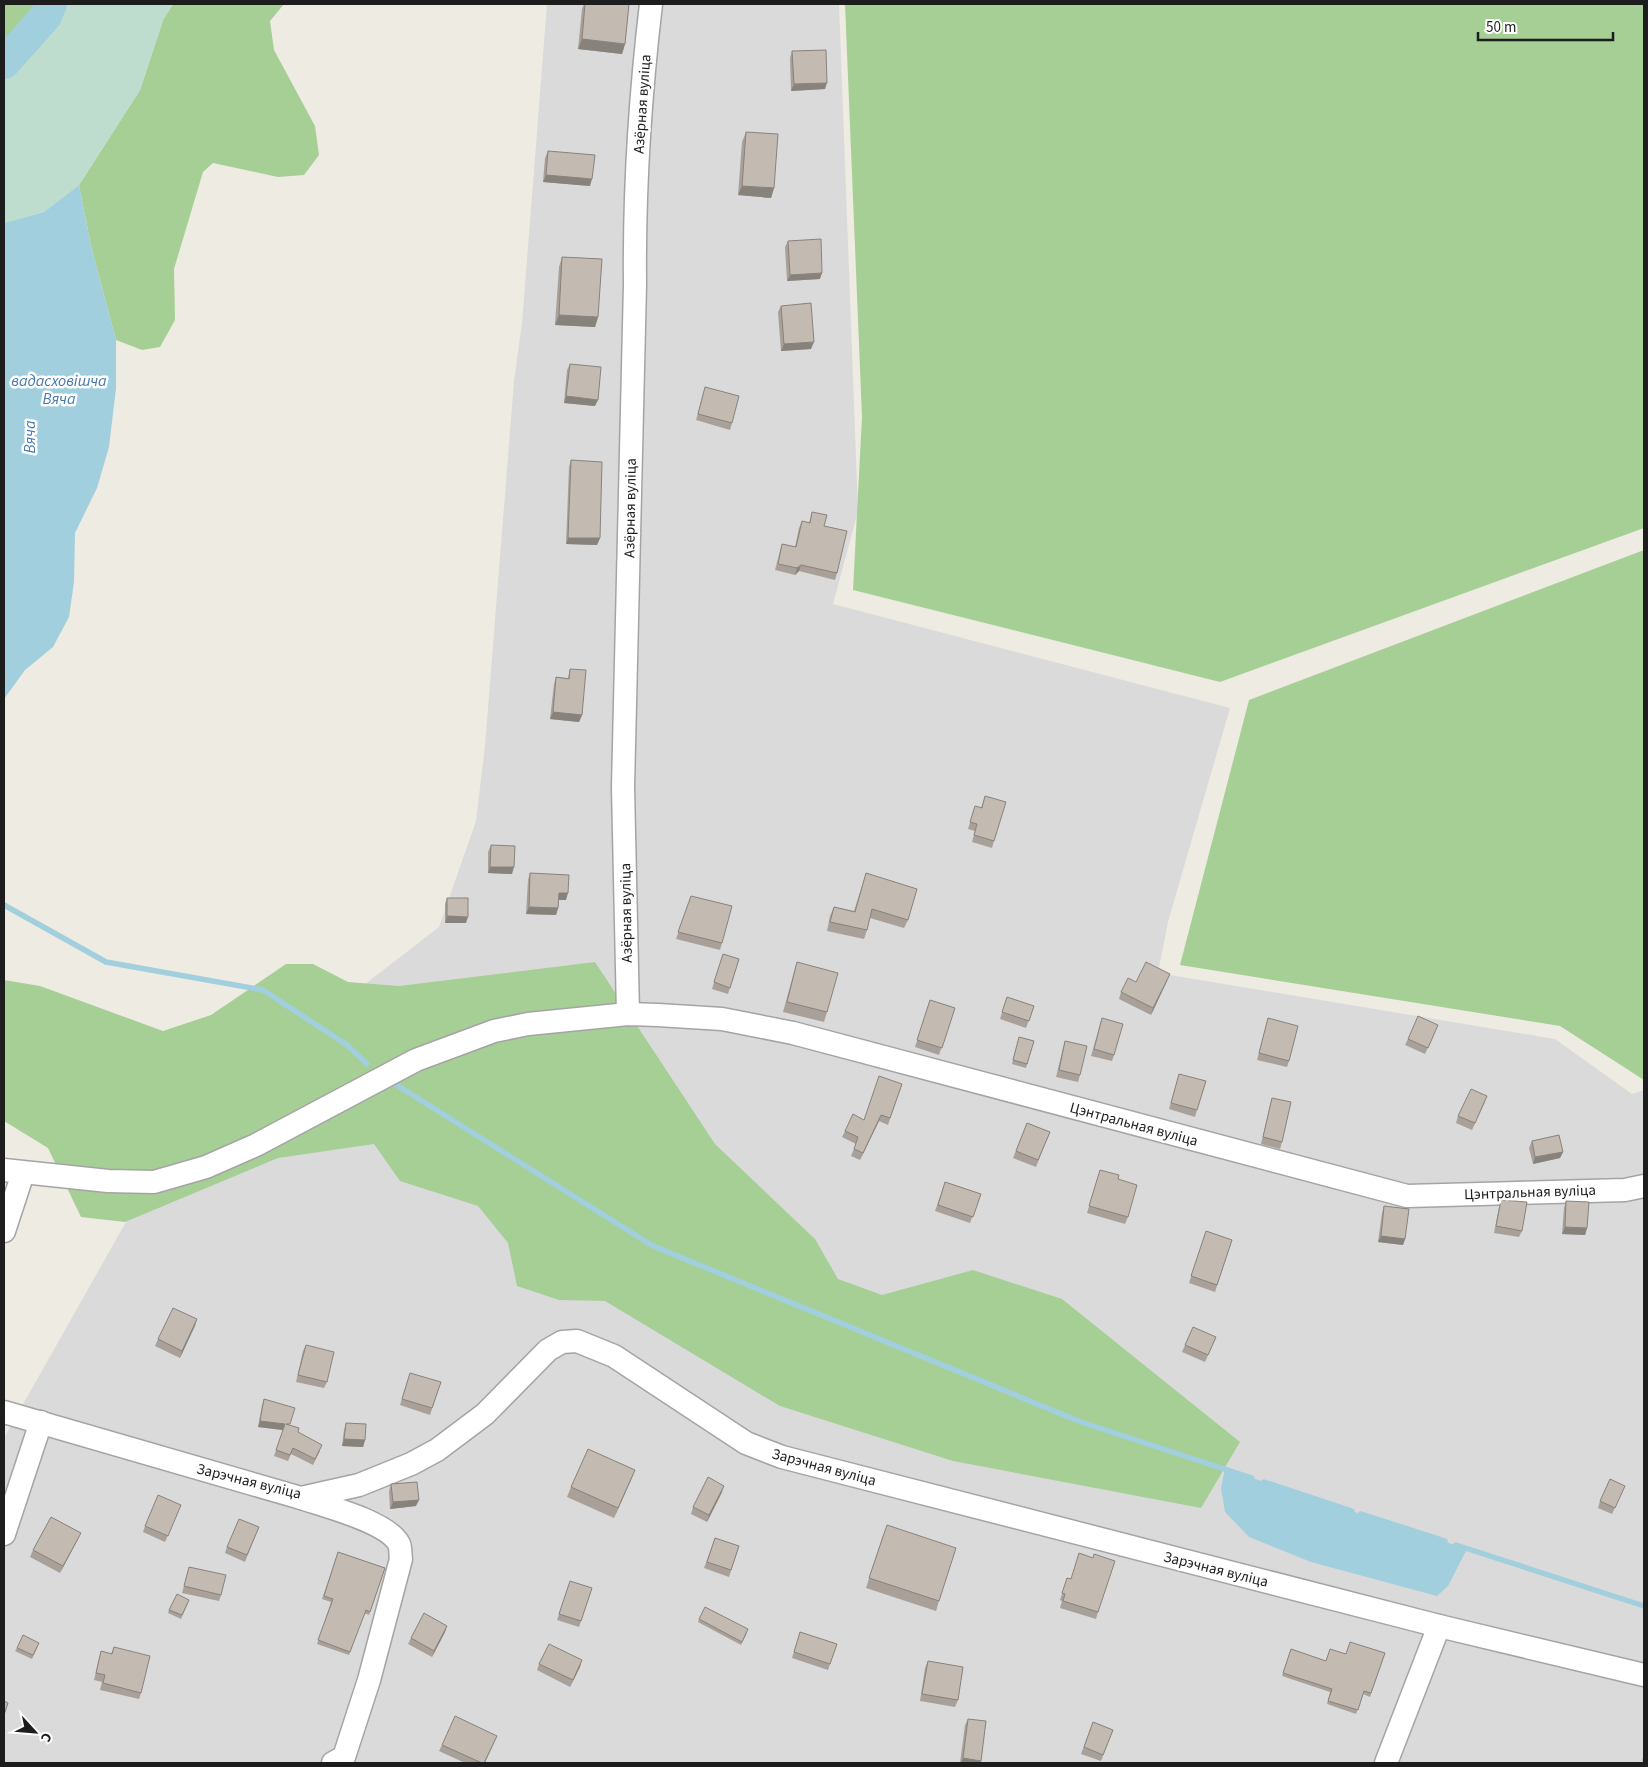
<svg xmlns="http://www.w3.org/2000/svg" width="1648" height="1767" viewBox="0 0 1648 1767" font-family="'Source Sans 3',sans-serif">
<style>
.residential{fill:#dbdada}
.forest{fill:#a6cf96}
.wetland{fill:#bfddcf}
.water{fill:#a1cfdd}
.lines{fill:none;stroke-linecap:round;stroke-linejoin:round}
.stream{stroke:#a1cfdd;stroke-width:5.5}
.river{stroke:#a1cfdd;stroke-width:32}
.minor-casing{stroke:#a4a4a4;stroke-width:25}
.minor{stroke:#fff;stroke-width:22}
.wall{fill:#a8a099}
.shaded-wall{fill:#88827d}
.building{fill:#c3bab2;stroke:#88827d}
.labels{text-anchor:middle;stroke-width:5;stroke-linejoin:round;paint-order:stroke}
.street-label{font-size:15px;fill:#1d1d1d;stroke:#fff}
.water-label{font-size:16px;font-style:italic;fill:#4779ae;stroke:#fff}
</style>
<rect width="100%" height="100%" fill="#eeebe2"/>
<polygon class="residential" points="547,4 839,4 858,511 833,604 1230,708 1168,922 1158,973 1555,1039 1632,1094 1644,1090 1644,1763 4,1763 4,1438 179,1128 439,927 476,821 485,746 514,381 522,323"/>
<g class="forest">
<polygon points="4,4 51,4 46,16 4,63"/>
<polygon points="173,4 284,4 270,21 274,50 315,126 319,155 304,175 278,177 213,163 203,172 174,269 175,320 160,347 142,350 116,340 91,246 79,185 140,90 163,20"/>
<polygon points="845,4 1644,4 1644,528 1220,682 853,590 862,417"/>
<polygon points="1644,550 1644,1080 1560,1026 1180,965 1249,700"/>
<polygon points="595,962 715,1144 815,1239 838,1279 882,1295 973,1270 1062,1299 1240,1442 1201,1508 953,1461 780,1406 605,1301 559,1300 517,1286 508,1243 478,1206 400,1181 374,1144 278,1158 125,1222 81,1217 48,1148 4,1121 4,980 40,986 163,1031 211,1015 286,964 313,964 348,982 399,986"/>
</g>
<polygon class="wetland" points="51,4 173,4 163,20 140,90 79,185 44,212 4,223 4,63 46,16"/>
<g class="water">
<polygon points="79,185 91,246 116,340 116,388 109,447 97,488 75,533 74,582 69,617 53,647 25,670 4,699 4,223 44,212"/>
<polygon points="1225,1469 1467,1549 1448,1586 1437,1596 1311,1562 1249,1537 1225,1512 1221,1488"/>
</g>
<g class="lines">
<g class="stream">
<polyline points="4,905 106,962 263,990 347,1045 367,1064"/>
<polyline points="395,1084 653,1246 1081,1422 1252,1478"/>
<polyline points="1264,1482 1352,1511"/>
<polyline points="1361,1514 1445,1541"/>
<polyline points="1456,1545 1644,1606"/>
</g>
<polyline class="river" points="4,63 46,16 51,4"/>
<defs>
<g id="minor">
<path d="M628 1014 623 787 635 284C634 190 640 97 651 4"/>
<polyline points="4,1170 108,1181 154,1182 206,1167 256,1145 416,1060 494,1031 528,1024 628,1014 658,1015 722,1019 793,1033 1407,1196 1625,1190 1644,1186"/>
<polyline points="4,1231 23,1173"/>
<polyline points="4,1412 301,1498 359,1485 411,1464 437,1450 485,1414 548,1350 562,1342 577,1341 614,1356 746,1443 782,1457 1439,1626 1644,1675"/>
<path d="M301 1498C325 1506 388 1522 399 1544 401 1548 400 1554 401 1559L369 1680 344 1757 333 1763"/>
<polyline points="4,1534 41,1422"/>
<polyline points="1386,1763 1439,1626"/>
</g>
</defs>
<use href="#minor" class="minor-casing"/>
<use href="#minor" class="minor"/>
</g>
<g class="wall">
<polygon points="584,4 629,4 625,44 622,54 578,49 582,9"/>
<polygon points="792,51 825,89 791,91 790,58"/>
<polygon points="746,132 774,188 771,198 738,195 742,142"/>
<polygon points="548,151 590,186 543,182 545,158"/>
<polygon points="788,241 820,279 787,281 785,247"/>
<polygon points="562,257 598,317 595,327 555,325 559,267"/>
<polygon points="781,306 811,349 781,351 778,312"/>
<polygon points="570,364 595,406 564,403 567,370"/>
<polygon points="705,387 732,423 730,430 696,420"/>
<polygon points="571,460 600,538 597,545 566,544 569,467"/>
<polygon points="812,512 824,526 837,573 835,580 799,571 795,575 775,570 780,551 782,544 795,547 799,528 802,521 809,523"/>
<polygon points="570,669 582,715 579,722 550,719 554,684 556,677 568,678"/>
<polygon points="985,796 994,841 992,848 972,842 975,831 968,829 975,806 981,808"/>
<polygon points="491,845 512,874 488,873 488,852"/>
<polygon points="530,873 566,900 559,900 558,908 556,915 526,914 528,880"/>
<polygon points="866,873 908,920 904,928 870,918 867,930 864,939 827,931 830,916 834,907 854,911"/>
<polygon points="691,896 722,943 720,950 676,939"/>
<polygon points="447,898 466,923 445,923 445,904"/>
<polygon points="723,954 739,959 728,994 712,989"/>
<polygon points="797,962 827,1012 824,1022 783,1012 794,972"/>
<polygon points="1167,981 1151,1015 1119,999 1121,992 1136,982"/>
<polygon points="1007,997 1034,1006 1026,1028 1000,1019"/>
<polygon points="930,1000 955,1008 939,1055 915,1047"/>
<polygon points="1102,1018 1114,1055 1112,1061 1091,1056"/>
<polygon points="1268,1018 1289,1061 1287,1067 1257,1060"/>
<polygon points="1438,1025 1425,1054 1405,1045 1408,1039"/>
<polygon points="1019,1037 1034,1041 1026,1068 1012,1064"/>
<polygon points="1065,1041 1080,1075 1078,1082 1056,1077 1063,1048"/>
<polygon points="1179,1074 1197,1110 1195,1117 1169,1109"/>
<polygon points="902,1084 888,1125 879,1121 860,1160 851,1156 856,1144 842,1137 845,1131 864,1120"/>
<polygon points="1272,1098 1282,1142 1280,1149 1261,1144 1270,1105"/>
<polygon points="1485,1102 1472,1130 1456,1123 1458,1116"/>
<polygon points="1027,1123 1050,1132 1036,1167 1013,1158"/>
<polygon points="1532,1141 1563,1152 1560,1158 1533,1164 1529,1148"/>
<polygon points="1100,1170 1118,1179 1128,1217 1125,1224 1087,1213"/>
<polygon points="945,1182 981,1194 970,1223 935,1211"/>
<polygon points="1501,1200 1522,1231 1519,1237 1494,1233 1499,1207"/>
<polygon points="1566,1201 1587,1228 1585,1235 1562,1234 1564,1208"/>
<polygon points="1384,1206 1405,1239 1403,1245 1378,1242 1382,1213"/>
<polygon points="1206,1231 1232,1240 1215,1292 1189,1283"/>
<polygon points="197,1319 180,1358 155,1346 158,1339"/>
<polygon points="1216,1337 1205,1362 1182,1352 1185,1345"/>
<polygon points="306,1345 327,1382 324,1388 296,1382 303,1351"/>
<polygon points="408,1379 441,1382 430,1415 400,1405"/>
<polygon points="264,1399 289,1425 320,1451 313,1465 291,1454 288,1461 274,1456 283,1430 258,1427 262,1405"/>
<polygon points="346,1423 365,1440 363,1447 342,1446 344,1430"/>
<polygon points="631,1480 614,1518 567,1497 571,1487"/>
<polygon points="391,1484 416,1506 390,1509 389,1491"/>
<polygon points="1625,1486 1612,1514 1598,1508 1600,1501"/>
<polygon points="722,1492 707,1522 691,1514 693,1507"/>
<polygon points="181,1505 165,1542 143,1532 145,1526"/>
<polygon points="259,1527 245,1562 225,1553 227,1547"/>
<polygon points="883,1535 939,1601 936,1611 866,1588"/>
<polygon points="715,1538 739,1546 729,1577 704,1568"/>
<polygon points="78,1539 60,1573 30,1557 33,1550"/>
<polygon points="338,1552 385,1568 369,1615 364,1613 349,1655 317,1644 331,1602 322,1599"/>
<polygon points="189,1567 221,1595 219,1601 182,1593"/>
<polygon points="1067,1578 1098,1612 1096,1619 1060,1608 1062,1601 1060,1600"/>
<polygon points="570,1581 592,1588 579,1627 557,1620"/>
<polygon points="188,1603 181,1619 168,1613 169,1610"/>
<polygon points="699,1619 747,1633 741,1645 698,1622"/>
<polygon points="447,1626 445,1632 432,1657 408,1644 411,1638"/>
<polygon points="800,1632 837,1644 828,1670 792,1658"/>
<polygon points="38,1646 32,1659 15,1651 17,1648"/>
<polygon points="114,1647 141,1693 139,1699 100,1690 102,1682 94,1680 101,1651 111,1654"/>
<polygon points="1291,1649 1326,1661 1346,1654 1385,1653 1370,1697 1363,1694 1356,1714 1327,1704 1330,1692 1282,1676"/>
<polygon points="928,1661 958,1700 955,1707 920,1701 925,1668"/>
<polygon points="539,1664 580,1667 570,1687 537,1670"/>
<polygon points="968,1719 981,1761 980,1763 960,1763 965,1725"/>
<polygon points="1093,1722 1113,1730 1101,1761 1081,1754"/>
<polygon points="497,1736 485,1763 465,1763 439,1751 442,1745"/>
<polygon points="1644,1755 1644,1762 1642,1761"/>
</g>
<g class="shaded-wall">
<polygon points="582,39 625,44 622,54 578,49"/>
<polygon points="827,83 825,89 791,91 794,84"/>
<polygon points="546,175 592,179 590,186 543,182"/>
<polygon points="742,186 774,188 771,198 738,195"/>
<polygon points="822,273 820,279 787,281 790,275"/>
<polygon points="559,315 598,317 595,327 555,325"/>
<polygon points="814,342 811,349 781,351 784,344"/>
<polygon points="566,396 598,400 595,406 564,403"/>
<polygon points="568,538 600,538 597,545 566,544"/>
<polygon points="801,565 799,571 795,575 797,568"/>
<polygon points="553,712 582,715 579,722 550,719"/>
<polygon points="490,867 514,867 512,874 488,873"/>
<polygon points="559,893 568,893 566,900 556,900"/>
<polygon points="529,907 558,908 556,915 526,914"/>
<polygon points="447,916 468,917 466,923 445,923"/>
<polygon points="1170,974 1167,981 1151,1015 1153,1008"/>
<polygon points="881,1115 879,1121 860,1160 863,1153"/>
<polygon points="1563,1152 1560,1158 1533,1164 1535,1157"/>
<polygon points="1565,1227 1587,1228 1585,1235 1562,1234"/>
<polygon points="1381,1236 1405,1239 1403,1245 1378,1242"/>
<polygon points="197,1319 195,1326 180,1358 182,1351"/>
<polygon points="260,1421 285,1424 283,1430 258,1427"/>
<polygon points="344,1439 365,1440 363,1447 342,1446"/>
<polygon points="635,1470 631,1480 614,1518 618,1508"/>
<polygon points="724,1486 722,1492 707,1522 709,1515"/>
<polygon points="419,1500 416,1506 390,1509 393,1502"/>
<polygon points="81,1533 78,1539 60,1573 63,1566"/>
<polygon points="447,1626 445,1632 432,1657 434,1651"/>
<polygon points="582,1660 580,1667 570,1687 573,1680"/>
<polygon points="963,1758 981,1761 980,1763 961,1763"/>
</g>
<g class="building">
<polygon points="585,4 629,4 625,44 582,39"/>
<polygon points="826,50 827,83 794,84 792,51"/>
<polygon points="746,132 778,134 774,188 742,186"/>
<polygon points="548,151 595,155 592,179 546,175"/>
<polygon points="821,239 822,273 790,275 788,241"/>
<polygon points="562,257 602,259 598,317 559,315"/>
<polygon points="811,303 814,342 784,344 781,306"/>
<polygon points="570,364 601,367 598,400 566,396"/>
<polygon points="705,387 739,396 732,423 698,414"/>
<polygon points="571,460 602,462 600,538 568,538"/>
<polygon points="812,512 827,515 824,526 847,531 837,573 801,565 797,568 778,564 782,544 796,547 802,521 810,523"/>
<polygon points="570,669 586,670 582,715 553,712 556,677 569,679"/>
<polygon points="985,796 1006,802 994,841 974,835 977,824 970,822 975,806 982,808"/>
<polygon points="491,845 515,846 514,867 490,867"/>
<polygon points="530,873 569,875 568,893 559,893 558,908 529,907"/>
<polygon points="866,873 917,889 908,920 872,909 867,930 830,922 834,907 855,912"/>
<polygon points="691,896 732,906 722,943 678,932"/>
<polygon points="447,898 468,898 468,917 447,916"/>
<polygon points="723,954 739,959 730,988 714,982"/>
<polygon points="797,962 838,973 827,1012 787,1002"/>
<polygon points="1146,962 1170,974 1153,1008 1121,992 1128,978 1136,982"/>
<polygon points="1007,997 1034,1006 1029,1021 1002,1012"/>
<polygon points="930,1000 955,1008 942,1048 917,1040"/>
<polygon points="1418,1016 1438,1025 1428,1048 1408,1039"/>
<polygon points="1102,1018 1123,1024 1114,1055 1094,1049"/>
<polygon points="1268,1018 1298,1026 1289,1061 1259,1053"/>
<polygon points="1019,1037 1034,1041 1027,1064 1013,1060"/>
<polygon points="1065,1041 1087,1046 1080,1075 1059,1070"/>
<polygon points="1179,1074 1206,1081 1197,1110 1171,1103"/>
<polygon points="879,1076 902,1084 890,1118 881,1115 863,1153 854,1149 858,1137 845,1131 853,1114 864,1120"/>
<polygon points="1471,1089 1487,1096 1475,1123 1458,1116"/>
<polygon points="1272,1098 1291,1102 1282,1142 1263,1137"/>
<polygon points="1027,1123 1050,1132 1038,1160 1016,1151"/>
<polygon points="1559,1135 1563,1152 1535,1157 1532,1141"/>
<polygon points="1100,1170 1119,1175 1118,1179 1137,1185 1128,1217 1089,1206"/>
<polygon points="945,1182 981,1194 973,1217 938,1205"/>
<polygon points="1501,1200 1527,1202 1522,1231 1496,1226"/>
<polygon points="1566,1201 1589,1202 1587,1228 1565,1227"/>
<polygon points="1384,1206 1409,1209 1405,1239 1381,1236"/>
<polygon points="1206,1231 1232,1240 1217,1285 1191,1276"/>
<polygon points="173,1308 197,1319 182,1351 158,1339"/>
<polygon points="1193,1327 1216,1337 1208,1355 1185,1345"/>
<polygon points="306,1345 334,1352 327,1382 298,1375"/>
<polygon points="410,1373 441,1382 432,1408 402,1399"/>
<polygon points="264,1399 295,1408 290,1424 286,1424 299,1428 298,1432 322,1445 315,1459 293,1448 290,1455 276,1450 285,1424 260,1421"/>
<polygon points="346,1423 366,1424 365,1440 344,1439"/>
<polygon points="588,1449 635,1470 618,1508 571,1487"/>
<polygon points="708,1477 724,1486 709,1515 693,1507"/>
<polygon points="1610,1479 1625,1486 1615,1508 1600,1501"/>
<polygon points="417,1482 419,1500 393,1502 391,1484"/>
<polygon points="158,1495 181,1505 168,1536 145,1526"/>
<polygon points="51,1517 81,1533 63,1566 33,1550"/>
<polygon points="239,1519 259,1527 247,1555 227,1547"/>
<polygon points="887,1525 956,1548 939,1601 869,1578"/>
<polygon points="715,1538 739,1546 731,1570 707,1562"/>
<polygon points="338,1552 385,1568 370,1612 366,1610 350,1652 318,1640 333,1599 324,1596"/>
<polygon points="1079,1553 1093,1558 1094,1554 1115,1561 1098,1612 1063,1601 1065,1594 1062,1593 1067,1578 1071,1579"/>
<polygon points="189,1567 226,1575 221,1595 184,1586"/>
<polygon points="570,1581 592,1588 581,1621 559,1614"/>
<polygon points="177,1594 189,1600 182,1615 169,1610"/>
<polygon points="705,1607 748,1629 742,1642 699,1619"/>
<polygon points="424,1613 447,1626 434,1651 411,1638"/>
<polygon points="800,1632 837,1644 830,1664 794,1652"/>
<polygon points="23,1635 39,1643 33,1655 17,1648"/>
<polygon points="1350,1642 1385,1653 1371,1693 1364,1691 1358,1710 1328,1701 1332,1689 1283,1673 1291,1649 1326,1661 1330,1649 1346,1654"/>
<polygon points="549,1644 582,1660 573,1680 539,1664"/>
<polygon points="114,1647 150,1656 141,1693 103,1683 105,1675 96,1673 101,1651 112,1654"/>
<polygon points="928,1661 963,1667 958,1700 922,1694"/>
<polygon points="4,1701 8,1703 4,1715"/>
<polygon points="455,1716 497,1736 484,1763 482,1763 442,1745"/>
<polygon points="968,1719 986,1721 981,1761 963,1758"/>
<polygon points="1093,1722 1113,1730 1103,1755 1084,1747"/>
</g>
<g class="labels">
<g class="street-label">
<text transform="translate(642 104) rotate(-86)" y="5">Азёрная вуліца</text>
<text transform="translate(630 508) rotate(-89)" y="5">Азёрная вуліца</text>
<text transform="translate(626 913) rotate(-91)" y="5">Азёрная вуліца</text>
<text transform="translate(1134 1124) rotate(15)" y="5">Цэнтральная вуліца</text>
<text transform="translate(1530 1192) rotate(-2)" y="5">Цэнтральная вуліца</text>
<text transform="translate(824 1467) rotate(15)" y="5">Зарэчная вуліца</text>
<text transform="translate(249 1481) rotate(14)" y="5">Зарэчная вуліца</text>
<text transform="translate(1216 1569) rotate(14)" y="5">Зарэчная вуліца</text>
</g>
<g class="water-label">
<text x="59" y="386">вадасховішча<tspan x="59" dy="18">Вяча</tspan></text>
<text transform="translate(29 437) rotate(-90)" y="6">Вяча</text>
</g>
</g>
<rect width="1648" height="1767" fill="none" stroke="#1d1d1d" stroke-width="10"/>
<g transform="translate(35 1732) rotate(116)" stroke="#ffffff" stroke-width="4" paint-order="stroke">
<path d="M0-4L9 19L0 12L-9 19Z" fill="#1d1d1d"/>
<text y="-8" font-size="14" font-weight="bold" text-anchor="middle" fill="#1d1d1d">С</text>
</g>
<path d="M1478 32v8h135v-8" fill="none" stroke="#1d1d1d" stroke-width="2.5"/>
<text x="1486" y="32" font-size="15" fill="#1d1d1d" stroke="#ffffff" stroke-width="4" paint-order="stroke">50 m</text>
</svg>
